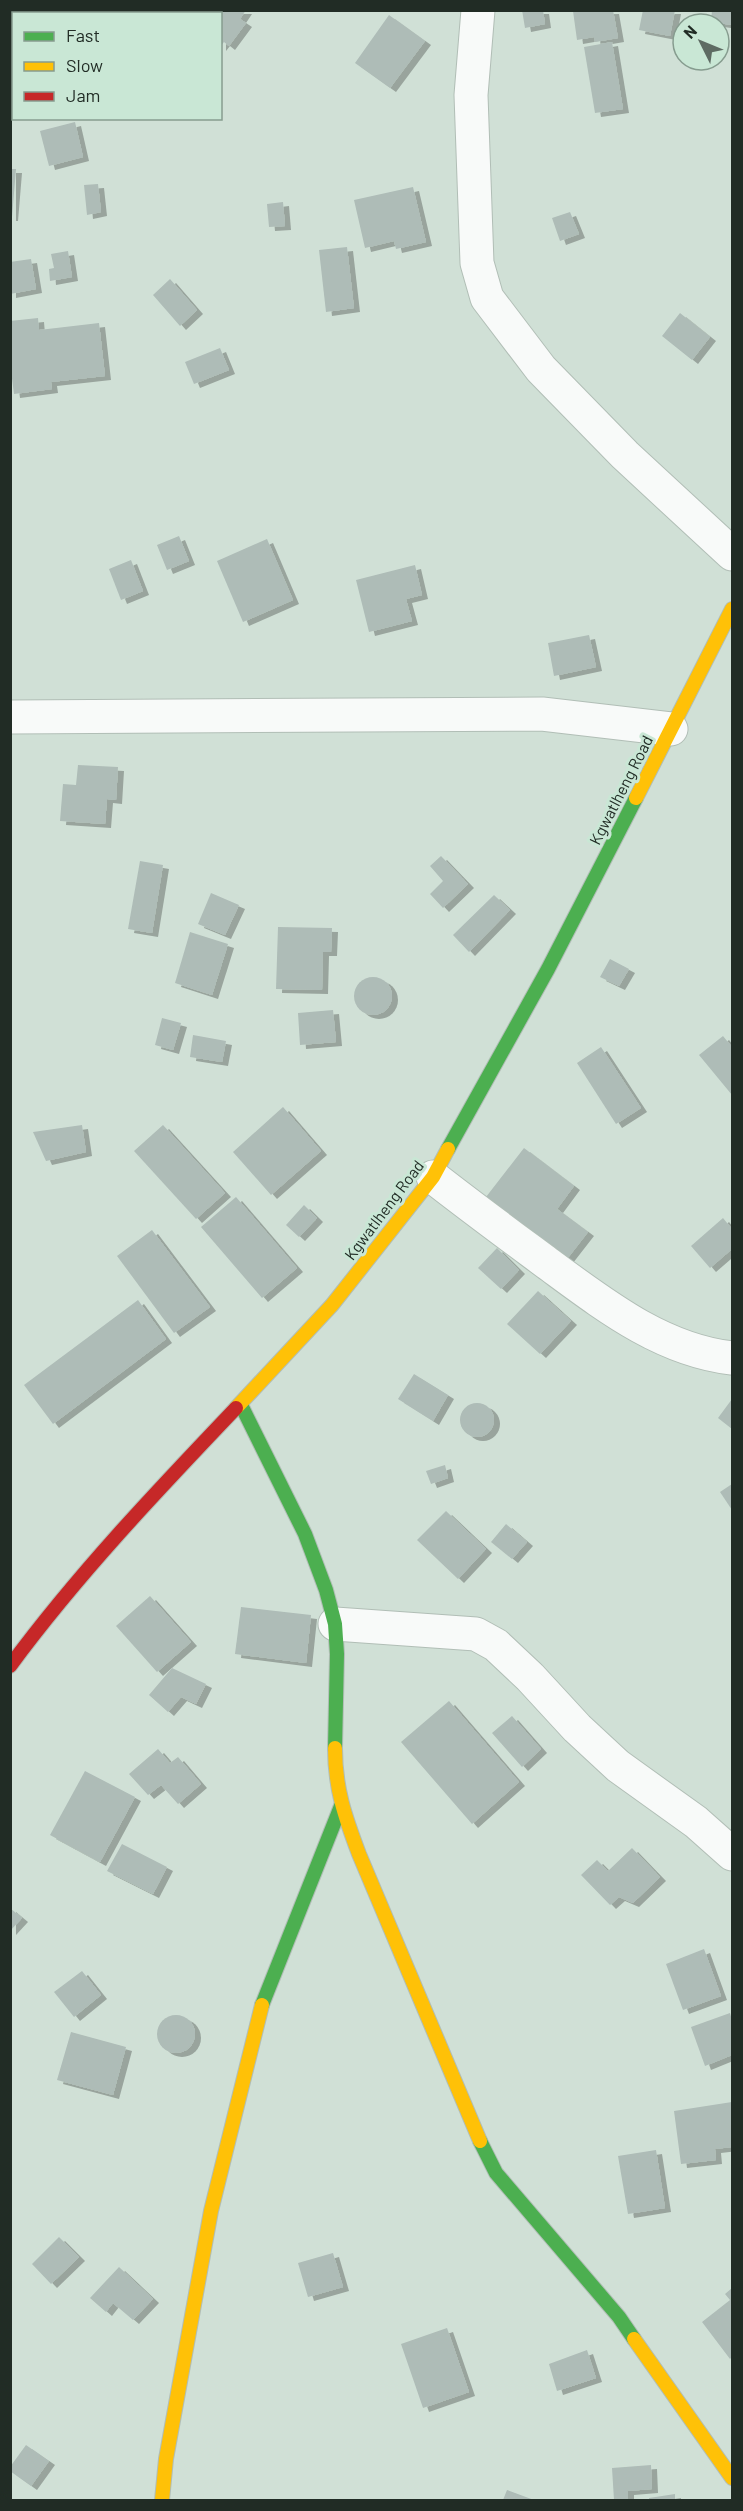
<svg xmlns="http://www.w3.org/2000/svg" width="743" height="2511" viewBox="0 0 743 2511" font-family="Barlow,sans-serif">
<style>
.building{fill:#aebcb7;filter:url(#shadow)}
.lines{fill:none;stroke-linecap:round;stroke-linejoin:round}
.street-casing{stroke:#b1beb6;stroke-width:35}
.fast-casing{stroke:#b1beb6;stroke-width:16}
.slow-casing{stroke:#b1beb6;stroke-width:16}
.jam-casing{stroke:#b1beb6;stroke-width:16}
.street{stroke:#f8faf9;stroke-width:33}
.fast{stroke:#4caf50;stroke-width:14}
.slow{stroke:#ffc107;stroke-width:14}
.jam{stroke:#c62828;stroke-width:14}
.labels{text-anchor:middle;stroke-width:6;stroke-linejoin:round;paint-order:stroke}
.street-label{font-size:16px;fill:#212c25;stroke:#c9e7d5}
</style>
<defs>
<filter id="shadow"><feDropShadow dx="6" dy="4" stdDeviation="0" flood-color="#0004"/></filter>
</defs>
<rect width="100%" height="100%" fill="#d0e0d6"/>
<g class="building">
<polygon points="184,10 246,10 240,19 246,23 229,46 224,42 220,47 220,14 181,14"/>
<polygon points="522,10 543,10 545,24 525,28"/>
<polygon points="613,10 618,38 595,42 594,37 577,40 573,11"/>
<polygon points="643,10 675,10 670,36 639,30"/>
<polygon points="712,10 732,10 732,25 711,22"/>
<polygon points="389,15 425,41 390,88 355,63"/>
<polygon points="612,42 623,109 595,113 584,47"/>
<polygon points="75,122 83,157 49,166 40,131"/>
<polygon points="10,169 16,169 12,217 10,217"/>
<polygon points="98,184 101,212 87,215 84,185"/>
<polygon points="413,187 426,242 396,249 394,241 365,248 354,200"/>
<polygon points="283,202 285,226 269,227 267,204"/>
<polygon points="570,212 579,234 560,241 552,218"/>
<polygon points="347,247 354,308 326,312 319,250"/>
<polygon points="68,251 72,277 50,281 49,269 54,268 51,254"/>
<polygon points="31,259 36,289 10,294 10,262"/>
<polygon points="170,279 197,310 180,326 153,295"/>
<polygon points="680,313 710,337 692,360 662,336"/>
<polygon points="38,318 39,330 99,323 105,376 51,382 52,389 14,394 10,363 10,321"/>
<polygon points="220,348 229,370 194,384 185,362"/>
<polygon points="179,536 189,561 167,570 157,545"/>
<polygon points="267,539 293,600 243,622 217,561"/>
<polygon points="131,560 143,591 121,600 109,569"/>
<polygon points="415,565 422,595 406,599 412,621 369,632 356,580"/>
<polygon points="589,635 596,667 554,676 548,643"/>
<polygon points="78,765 118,767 116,800 107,799 105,824 60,821 63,784 76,785"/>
<polygon points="441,856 468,884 443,908 430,894 443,881 430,866"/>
<polygon points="140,861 163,865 152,933 128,929"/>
<polygon points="211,893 239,905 225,935 198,924"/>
<polygon points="494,895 510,910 469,952 453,935"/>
<polygon points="278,927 332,928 331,952 323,952 322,990 276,989"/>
<polygon points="190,932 228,944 212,995 175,983"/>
<polygon points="610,959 629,969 619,986 600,977"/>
<circle cx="373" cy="996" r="19"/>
<polygon points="333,1010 336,1042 300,1045 298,1013"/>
<polygon points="162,1018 181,1023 173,1050 155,1045"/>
<polygon points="193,1035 226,1041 222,1062 190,1057"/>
<polygon points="723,1036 732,1047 732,1095 699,1055"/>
<polygon points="601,1047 641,1108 616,1124 577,1063"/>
<polygon points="283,1107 321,1151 271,1195 233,1152"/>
<polygon points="82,1125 86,1152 46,1161 33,1132"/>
<polygon points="163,1125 225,1193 196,1219 134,1151"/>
<polygon points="524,1148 574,1186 557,1209 588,1232 567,1259 486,1197"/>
<polygon points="236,1197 297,1268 262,1298 201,1227"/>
<polygon points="304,1205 317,1218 299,1237 286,1225"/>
<polygon points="723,1218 732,1229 732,1249 710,1268 691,1246"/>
<polygon points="152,1230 210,1307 174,1333 117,1256"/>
<polygon points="497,1248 519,1270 501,1289 478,1268"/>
<polygon points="538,1291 571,1321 540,1354 507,1324"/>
<polygon points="138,1300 166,1339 53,1424 24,1385"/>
<polygon points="414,1374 448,1395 433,1421 398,1399"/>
<polygon points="732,1399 732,1429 718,1418"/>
<circle cx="477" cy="1420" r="17"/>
<polygon points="445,1465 448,1478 431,1484 426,1471"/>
<polygon points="732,1484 732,1510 720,1492"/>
<polygon points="446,1511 486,1549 458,1579 417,1540"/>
<polygon points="506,1524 527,1542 512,1559 491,1542"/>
<polygon points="150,1596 191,1642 157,1672 116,1626"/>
<polygon points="241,1607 311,1615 306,1663 235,1654"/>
<polygon points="172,1668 206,1684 196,1704 181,1697 168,1712 149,1695"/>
<polygon points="449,1701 519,1782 472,1824 401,1742"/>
<polygon points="512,1716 541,1749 522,1767 492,1733"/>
<polygon points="158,1749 170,1763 178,1757 201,1784 178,1804 161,1785 148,1795 129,1774"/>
<polygon points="85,1771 135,1797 100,1862 50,1835"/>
<polygon points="122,1844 167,1867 153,1894 107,1871"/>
<polygon points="632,1848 660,1877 633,1903 619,1897 610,1905 581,1875 597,1860 608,1871"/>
<polygon points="10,1908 22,1918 10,1931"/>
<polygon points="704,1949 721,1996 683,2010 666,1964"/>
<polygon points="82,1971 101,1995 74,2017 54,1992"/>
<polygon points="730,2013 732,2020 732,2055 705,2066 691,2027"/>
<circle cx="176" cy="2034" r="19"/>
<polygon points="71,2032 126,2047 113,2095 57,2080"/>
<polygon points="732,2102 732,2147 715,2149 716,2160 681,2164 674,2111"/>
<polygon points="656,2150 665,2208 628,2214 618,2156"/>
<polygon points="59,2237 79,2257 51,2284 32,2264"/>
<polygon points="333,2253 343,2287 308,2297 298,2263"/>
<polygon points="119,2267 153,2299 133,2320 113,2303 106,2312 90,2298"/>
<polygon points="732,2288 732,2357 730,2359 702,2322 730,2300 725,2294"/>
<polygon points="447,2328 469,2392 423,2408 401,2344"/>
<polygon points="587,2350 596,2378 557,2391 549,2364"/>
<polygon points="26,2445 49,2461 31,2486 10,2471 10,2467"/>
<polygon points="651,2465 652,2489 628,2491 628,2500 614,2500 612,2468"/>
<polygon points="507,2490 534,2500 503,2500"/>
<polygon points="675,2494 675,2500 649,2500 649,2498"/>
</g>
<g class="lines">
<defs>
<g id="street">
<polyline points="478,10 471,95 477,263 487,298 541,369 625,455 732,554"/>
<polyline points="10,717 542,714 671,729"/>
<path d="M433 1177C470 1206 508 1234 547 1263 603 1304 661 1350 732 1358"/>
<polyline points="335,1624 476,1634 496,1645 530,1677 577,1728 618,1766 696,1822 732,1854"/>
</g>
<g id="fast">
<polyline points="448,1149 548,969 636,798"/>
<polyline points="241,1405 305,1534 326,1590 335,1624 337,1654 335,1748"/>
<polyline points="262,2005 341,1806"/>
<polyline points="480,2141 496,2173 619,2317 634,2339"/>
</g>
<g id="slow">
<polyline points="636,798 732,609"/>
<polyline points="236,1408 332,1305 433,1177 448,1149"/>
<path d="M335 1748C335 1789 345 1817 359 1854L480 2141"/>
<polyline points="634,2339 732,2478"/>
<polyline points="162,2500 166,2459 211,2211 262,2005"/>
</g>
<path id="jam" d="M10 1666C78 1574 157 1491 236 1408"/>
</defs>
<use href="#street" class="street-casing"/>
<use href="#fast" class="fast-casing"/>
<use href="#slow" class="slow-casing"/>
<use href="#jam" class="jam-casing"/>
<use href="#street" class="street"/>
<use href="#fast" class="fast"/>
<use href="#slow" class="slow"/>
<use href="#jam" class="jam"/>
</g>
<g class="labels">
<g class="street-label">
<text transform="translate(621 790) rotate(-63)" y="6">Kgwatlheng Road</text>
<text transform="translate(384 1210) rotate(-53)" y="6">Kgwatlheng Road</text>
</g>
</g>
<rect width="743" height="2511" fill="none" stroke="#212c25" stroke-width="24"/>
<rect x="12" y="12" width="210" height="108" fill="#c9e7d5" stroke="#869c8f" stroke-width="1.5"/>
<rect x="24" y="32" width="30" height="9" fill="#4caf50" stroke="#869c8f" stroke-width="1.5"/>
<text x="66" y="42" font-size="18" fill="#212c25">Fast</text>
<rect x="24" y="62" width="30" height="9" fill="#ffc107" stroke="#869c8f" stroke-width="1.5"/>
<text x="66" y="72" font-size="18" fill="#212c25">Slow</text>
<rect x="24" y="92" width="30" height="9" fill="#c62828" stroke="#869c8f" stroke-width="1.5"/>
<text x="66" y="102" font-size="18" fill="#212c25">Jam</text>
<g transform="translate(701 42) rotate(313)"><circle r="28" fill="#c9e7d5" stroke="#869c8f" stroke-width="1.5"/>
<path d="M0-4.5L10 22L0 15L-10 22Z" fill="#5e6b63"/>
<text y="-9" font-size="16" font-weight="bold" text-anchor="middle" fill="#212c25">N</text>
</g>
</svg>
